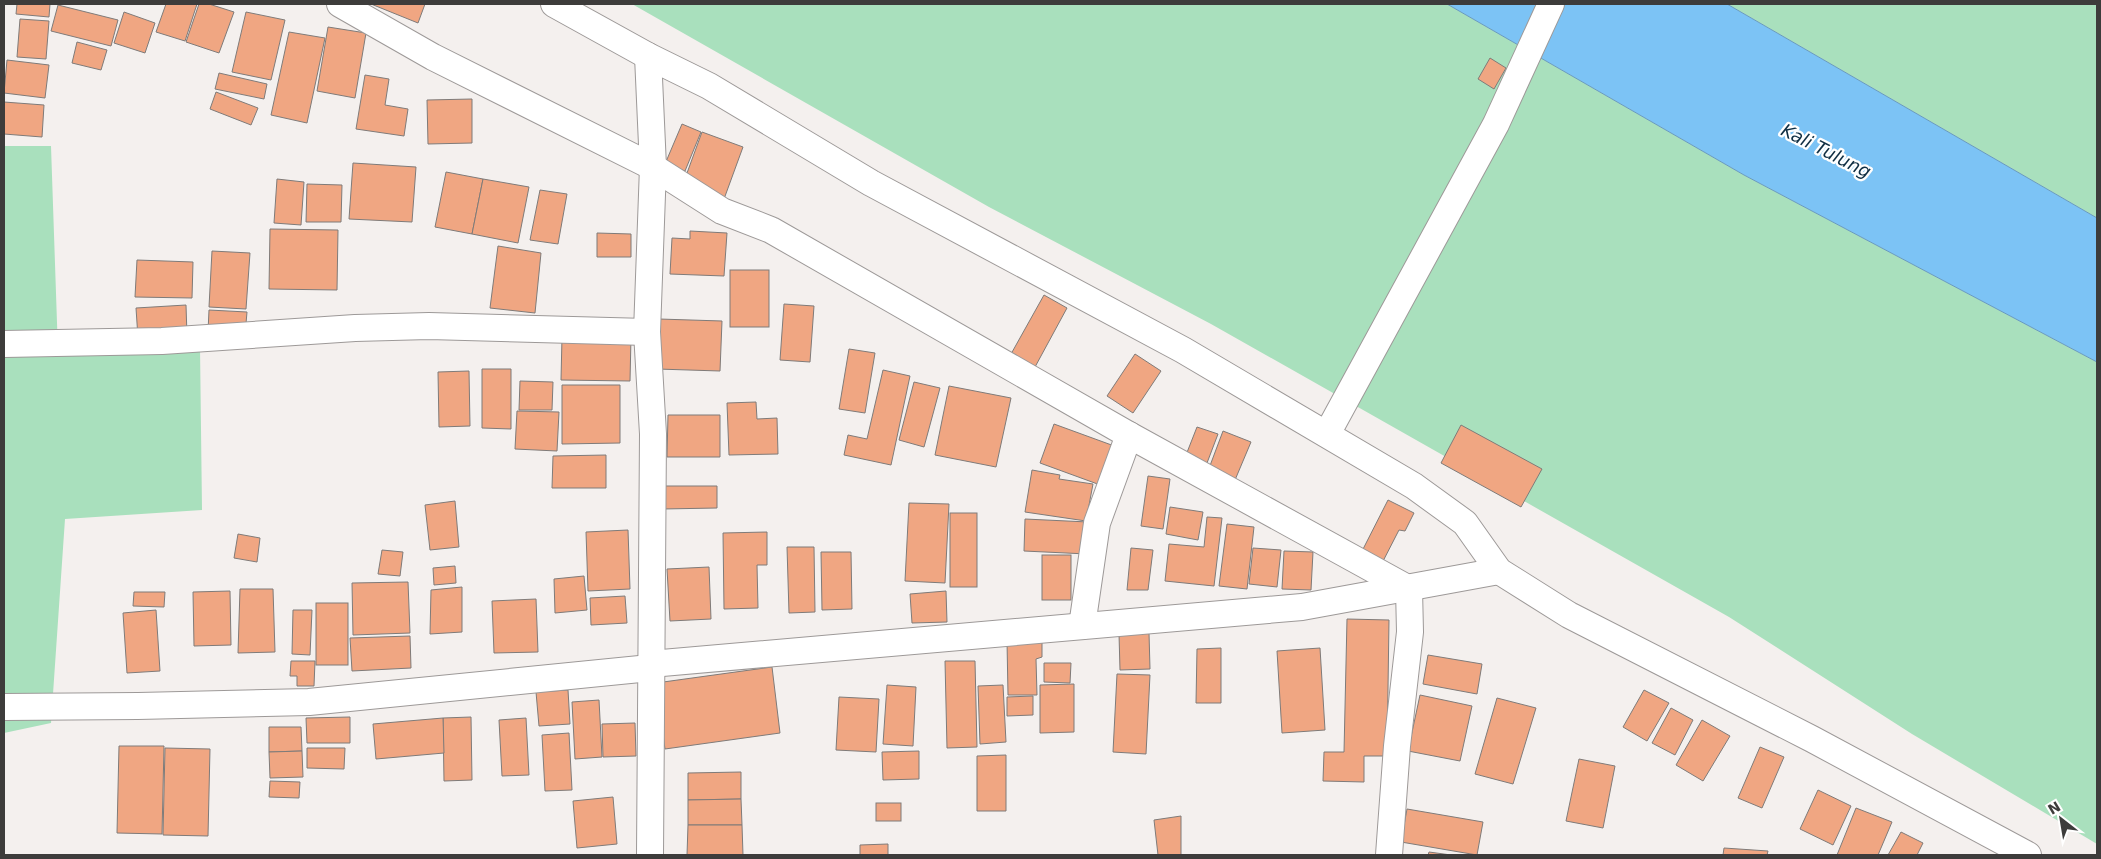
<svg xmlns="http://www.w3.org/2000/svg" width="2101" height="859" viewBox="0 0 2101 859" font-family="'DejaVu Sans',sans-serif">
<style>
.green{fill:#a9e0bd}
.water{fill:#7cc3f5;stroke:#699abd}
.building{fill:#f0a682;stroke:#7f7b79}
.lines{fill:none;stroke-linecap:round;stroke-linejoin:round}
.street-casing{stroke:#9d9998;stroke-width:28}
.street{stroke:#fff;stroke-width:26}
.labels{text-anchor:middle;stroke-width:4.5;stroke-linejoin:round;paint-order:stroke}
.water-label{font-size:18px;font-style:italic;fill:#102f44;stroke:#fff}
</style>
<rect width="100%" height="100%" fill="#f4f0ee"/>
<g class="green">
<polygon points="632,4 1447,4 1744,175 2097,362 2097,844 1912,734 1729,617 1211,324 989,207"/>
<polygon points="1727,4 2097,4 2097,218"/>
<polygon points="4,146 51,146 58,352 200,347 202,510 65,519 51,723 4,733"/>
</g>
<polygon class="water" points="1447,4 1727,4 2097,218 2097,362 1744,175"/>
<g class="building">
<polygon points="17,4 50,4 49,17 16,14"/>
<polygon points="166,4 197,4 185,41 156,32"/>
<polygon points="199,4 209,4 234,12 219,53 186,42"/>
<polygon points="371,4 425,4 418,23"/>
<polygon points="58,5 118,20 111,46 51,31"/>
<polygon points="124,12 155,23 145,53 114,43"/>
<polygon points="246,12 285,20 271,80 232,72"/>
<polygon points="20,19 49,21 46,59 17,57"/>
<polygon points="328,27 366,33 355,98 317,91"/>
<polygon points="289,32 325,38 307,123 271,115"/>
<polygon points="77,42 107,50 101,70 72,63"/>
<polygon points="1490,58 1506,68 1494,89 1478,79"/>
<polygon points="7,60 49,65 45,98 4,93"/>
<polygon points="219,73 267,84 264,99 215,89"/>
<polygon points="365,75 389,79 385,105 408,109 404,136 356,129"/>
<polygon points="216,92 258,108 251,125 210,109"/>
<polygon points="472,99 472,143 428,144 427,100"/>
<polygon points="4,102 44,105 42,137 4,134"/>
<polygon points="682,124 701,132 685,171 665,164"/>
<polygon points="702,132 743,147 724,199 683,184"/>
<polygon points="353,163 416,167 412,222 349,219"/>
<polygon points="446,172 483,179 472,234 435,227"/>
<polygon points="277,179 304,182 301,225 274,223"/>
<polygon points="483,179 529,187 518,243 472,234"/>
<polygon points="307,184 342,185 341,222 306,222"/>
<polygon points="540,190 567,194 558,244 530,240"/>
<polygon points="270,229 338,230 337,290 269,289"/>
<polygon points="690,231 727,233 724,276 670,274 672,238 690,239"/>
<polygon points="597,233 631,234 631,257 597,257"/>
<polygon points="498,246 541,253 535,313 490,308"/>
<polygon points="212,251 250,253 246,309 209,307"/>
<polygon points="137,260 193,262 192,298 135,297"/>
<rect x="730" y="270" width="39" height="57"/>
<polygon points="1044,295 1067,308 1035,367 1011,354"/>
<polygon points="784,304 814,306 810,362 780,360"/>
<polygon points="186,305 187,336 138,338 136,308"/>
<polygon points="209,310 247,312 245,335 208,332"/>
<polygon points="659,319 722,321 720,371 657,369"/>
<polygon points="562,337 631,337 630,381 561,380"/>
<polygon points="849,349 875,353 865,413 839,409"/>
<polygon points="1135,354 1161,371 1133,413 1107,396"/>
<polygon points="482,369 511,369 511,429 482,428"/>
<polygon points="883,370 910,376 891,465 844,455 848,435 867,439"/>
<polygon points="469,371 470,426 439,427 438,372"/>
<polygon points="520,381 553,382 552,410 519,410"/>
<polygon points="914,382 940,388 924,447 899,440"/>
<polygon points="562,385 620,385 620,443 562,444"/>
<polygon points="949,386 1011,398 996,467 935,455"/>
<polygon points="756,402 757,419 777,418 778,454 729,455 727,403"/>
<polygon points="517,411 559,412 557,451 515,449"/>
<polygon points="668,415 720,415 720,457 667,457"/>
<polygon points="1054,424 1117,447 1103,486 1040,463"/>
<polygon points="1461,425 1542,469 1521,507 1441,463"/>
<polygon points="1197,427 1218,434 1207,463 1186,455"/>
<polygon points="1223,431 1251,442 1235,480 1208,471"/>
<polygon points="606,455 606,488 552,488 553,456"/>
<polygon points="1032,470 1060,475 1059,479 1093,484 1086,521 1025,512"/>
<polygon points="1148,476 1170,479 1163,529 1141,526"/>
<polygon points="662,486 717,486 717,508 662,509"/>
<polygon points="1388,500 1414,513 1405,531 1399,530 1380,567 1359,557"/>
<polygon points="455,501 459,547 430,550 425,505"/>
<polygon points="909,503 949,504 945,583 905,581"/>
<polygon points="1170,507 1203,512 1198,540 1166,534"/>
<rect x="950" y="513" width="27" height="74"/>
<polygon points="1207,517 1222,518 1214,586 1165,581 1169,544 1204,547"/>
<polygon points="1025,519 1088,522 1087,554 1024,551"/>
<polygon points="1227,524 1254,527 1247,589 1219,586"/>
<polygon points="628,530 630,589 588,591 586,532"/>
<polygon points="767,532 767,565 757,565 758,608 724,609 723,533"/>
<polygon points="238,534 260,538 257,562 234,558"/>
<polygon points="787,547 814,547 815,612 789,613"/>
<polygon points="1131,548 1153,550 1148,590 1127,590"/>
<polygon points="1253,548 1281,550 1277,587 1249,584"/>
<polygon points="382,550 403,552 400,576 378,574"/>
<polygon points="1284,551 1313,552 1311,590 1282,589"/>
<polygon points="821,552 851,552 852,609 822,610"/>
<rect x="1042" y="555" width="29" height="45"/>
<polygon points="455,566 456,583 434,585 433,568"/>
<polygon points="709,567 711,619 670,621 667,569"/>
<polygon points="584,576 587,610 555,613 554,579"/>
<polygon points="408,582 410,633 353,635 352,583"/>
<polygon points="462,587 462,632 430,634 431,590"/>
<polygon points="240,589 273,589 275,652 238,653"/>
<polygon points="230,591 231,645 194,646 193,592"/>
<polygon points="946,591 947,622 912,623 910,594"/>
<polygon points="134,592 165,592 164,607 133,606"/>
<polygon points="625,596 627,623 591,625 590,598"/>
<polygon points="536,599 538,652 494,653 492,601"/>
<rect x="316" y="603" width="32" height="62"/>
<polygon points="156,610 160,671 127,673 123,613"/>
<polygon points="293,610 312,610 310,655 292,654"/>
<polygon points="1347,619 1389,620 1387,756 1364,756 1364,782 1323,781 1324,752 1344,752"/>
<polygon points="1149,633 1150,669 1120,670 1119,634"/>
<polygon points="410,636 411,668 352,671 350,638"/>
<polygon points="1042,640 1042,657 1036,659 1037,695 1008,695 1007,641"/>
<polygon points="1221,648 1221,703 1196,703 1197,649"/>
<polygon points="1320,648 1325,730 1282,733 1277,651"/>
<polygon points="1428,655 1482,664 1477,694 1423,684"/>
<polygon points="291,661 315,661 314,686 297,686 297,676 290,676"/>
<polygon points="945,661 975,661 977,747 947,748"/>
<polygon points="1044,663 1071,663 1070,683 1044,682"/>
<polygon points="772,667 780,733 665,749 656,683"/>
<polygon points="1117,674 1150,675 1146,754 1113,752"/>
<polygon points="1074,684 1074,732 1040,733 1040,685"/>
<polygon points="887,685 916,687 913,746 883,744"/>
<polygon points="1003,685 1006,742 980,744 978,686"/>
<polygon points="568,690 570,724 539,726 536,692"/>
<polygon points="1644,690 1669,703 1647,741 1623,727"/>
<polygon points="1420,695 1472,706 1460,761 1408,751"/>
<polygon points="1033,696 1033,715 1007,716 1007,697"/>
<polygon points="839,697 879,699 876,752 836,750"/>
<polygon points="1497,698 1536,708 1513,784 1475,774"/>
<polygon points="599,700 602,757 575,759 572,702"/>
<polygon points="1671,708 1693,720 1675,755 1652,743"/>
<polygon points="350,717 350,743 307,743 306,718"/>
<polygon points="471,717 472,780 444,781 443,718"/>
<polygon points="443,718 444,753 376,759 373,724"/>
<polygon points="526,718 529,775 502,776 499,720"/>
<polygon points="1702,720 1730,736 1703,781 1676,765"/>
<polygon points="635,723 636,756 603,757 602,724"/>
<polygon points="269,727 301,727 302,751 269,752"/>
<polygon points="569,733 572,790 545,791 542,735"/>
<polygon points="119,746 164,746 162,834 117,833"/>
<polygon points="1760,747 1784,757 1762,808 1738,798"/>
<polygon points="165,748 210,749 208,836 163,835"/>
<polygon points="307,748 345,748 344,769 307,768"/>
<polygon points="302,751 303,777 270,778 269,752"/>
<polygon points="919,751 919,779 883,780 882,752"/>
<polygon points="1006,755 1006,811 977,811 977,756"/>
<polygon points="1579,759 1615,766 1603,828 1566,821"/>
<polygon points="741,772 741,799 688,800 688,773"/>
<polygon points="270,781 300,782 299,798 269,797"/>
<polygon points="1818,790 1851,806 1833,845 1800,829"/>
<polygon points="613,797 617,844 577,848 573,801"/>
<polygon points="741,799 742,825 688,825 688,800"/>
<rect x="876" y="803" width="25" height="18"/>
<polygon points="1856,808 1892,822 1878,855 1837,855"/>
<polygon points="1407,809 1483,822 1477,855 1401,842"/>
<polygon points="1181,816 1181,855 1158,855 1154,820"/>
<polygon points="688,825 742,825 743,855 687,855"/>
<polygon points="1901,832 1923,843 1917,855 1888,855"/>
<polygon points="888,844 888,855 860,855 860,845"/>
<polygon points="1724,848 1768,851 1767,855 1723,855"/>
<polygon points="1429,852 1451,855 1428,855"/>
</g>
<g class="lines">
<defs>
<g id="street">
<polyline points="340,4 433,57 653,167 722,211 771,230 1129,435 1409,589"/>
<polyline points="554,4 648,56 709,86 871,183 1183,350 1414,486 1465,523 1499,571 1569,615 1812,739 2028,855"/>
<polyline points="648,56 653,167 647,332 653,434 650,855"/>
<polyline points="4,344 162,341 355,328 429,326 647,332"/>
<polyline points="1327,434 1496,124 1551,4"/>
<polyline points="1082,626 1097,523 1129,435"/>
<polyline points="4,707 138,706 309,702 650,668 662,663 1302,607 1499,571"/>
<polyline points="1389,855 1397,746 1410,632 1409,589"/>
</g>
</defs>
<use href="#street" class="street-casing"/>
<use href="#street" class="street"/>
</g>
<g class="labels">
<g class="water-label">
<text transform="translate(1826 151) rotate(27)" y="6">Kali Tulung</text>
</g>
</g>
<rect width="2101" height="859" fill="none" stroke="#3d3c3b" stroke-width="10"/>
<g transform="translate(2061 819) rotate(329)" stroke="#ffffff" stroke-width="4" paint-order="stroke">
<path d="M0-4L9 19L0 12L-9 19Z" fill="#3d3c3b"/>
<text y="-8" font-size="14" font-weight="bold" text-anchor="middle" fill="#3d3c3b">N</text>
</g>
</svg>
